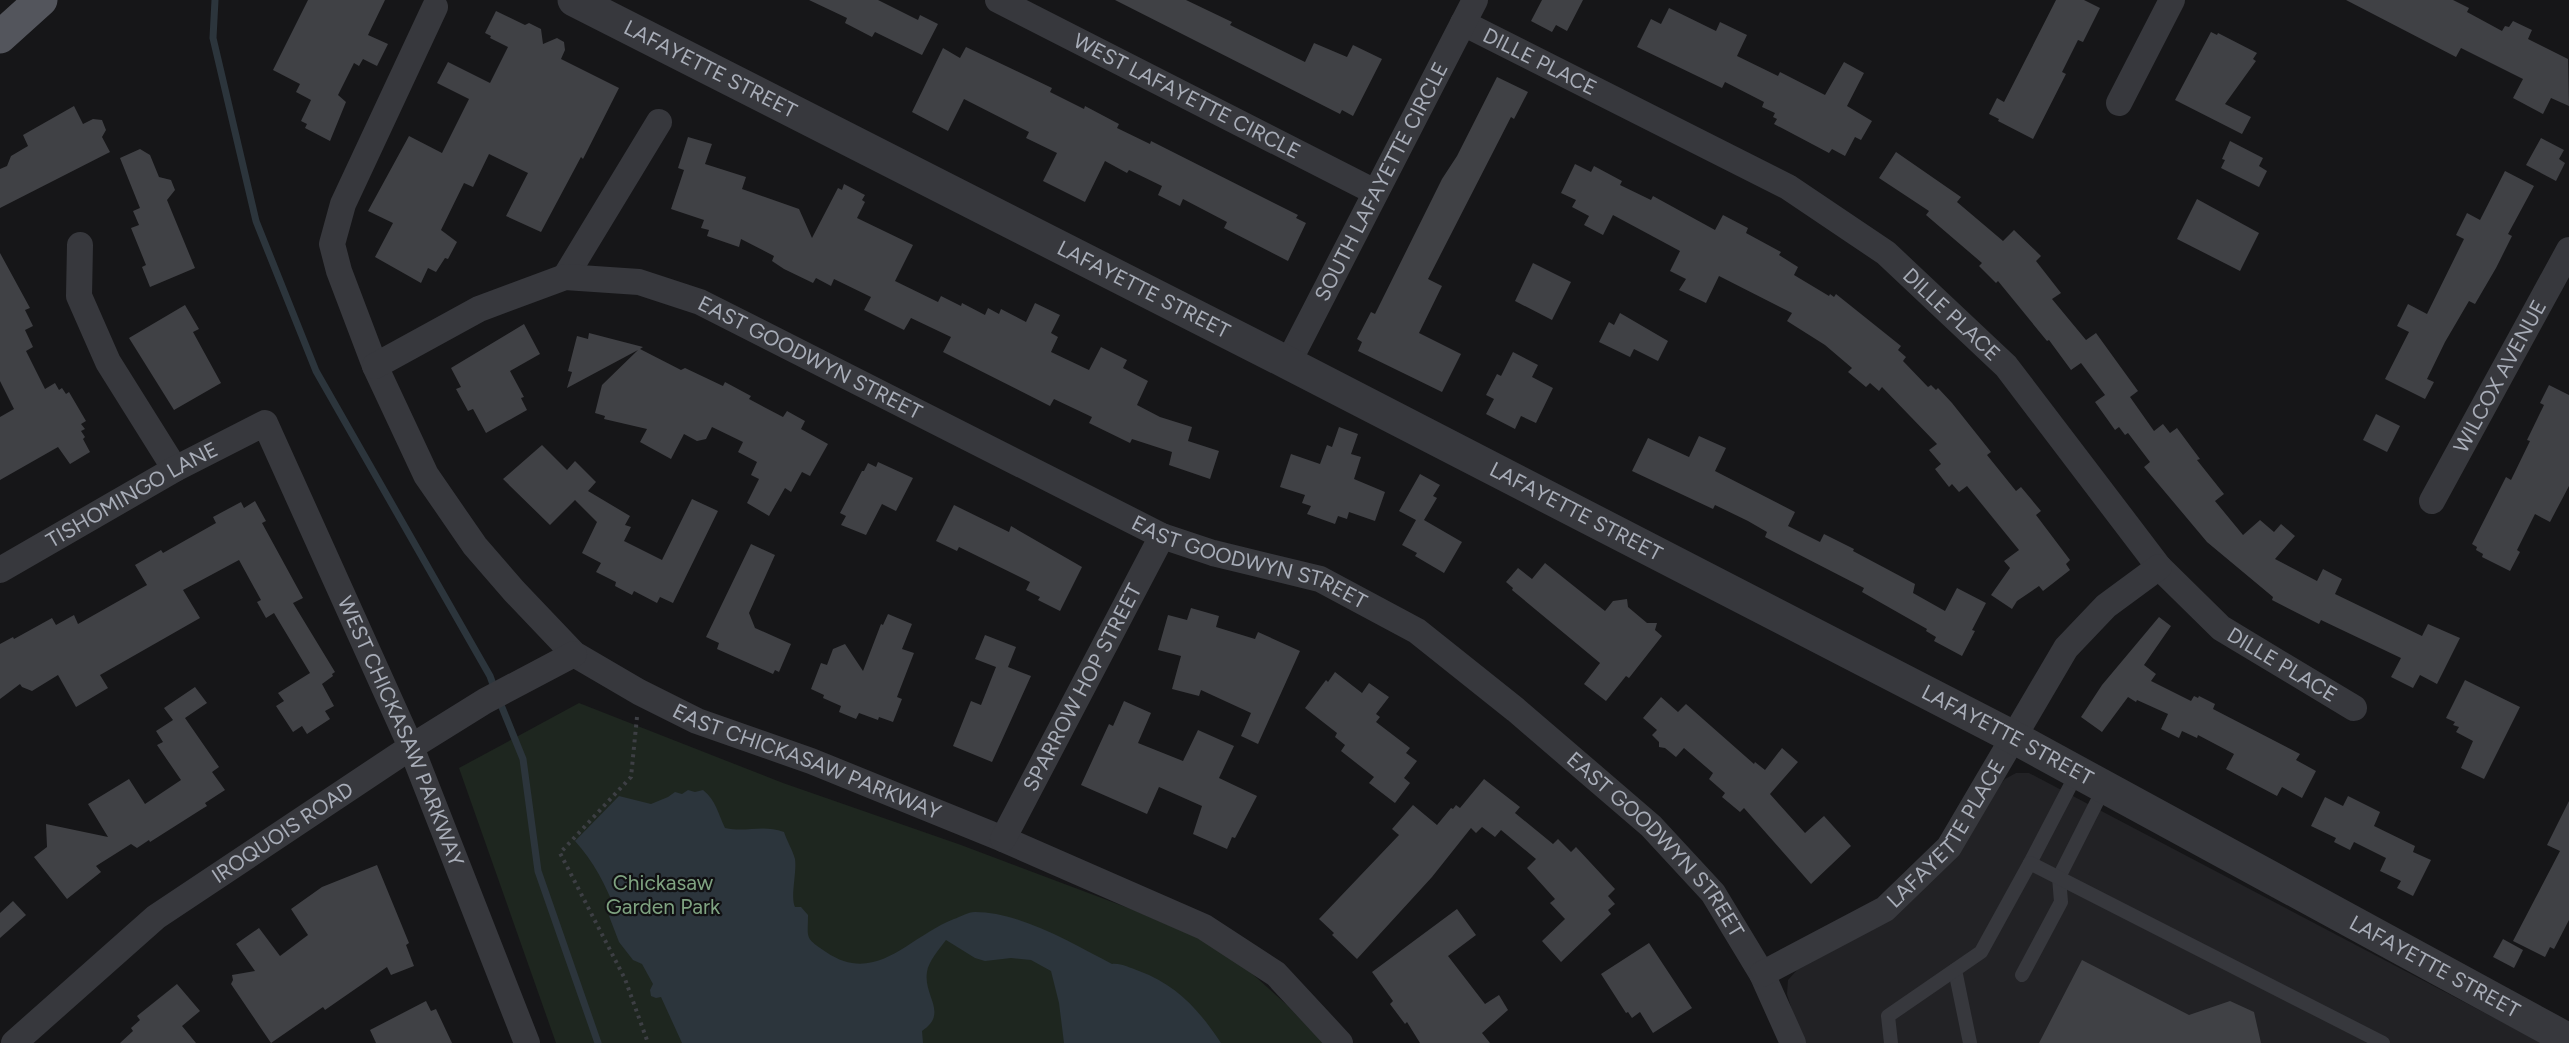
<svg xmlns="http://www.w3.org/2000/svg" width="2569" height="1043" viewBox="0 0 2569 1043" font-family="Figtree,sans-serif">
<style>
.built{fill:#222225}
.green{fill:#1e261f}
.water{fill:#2c353c}
.lines{fill:none;stroke-linecap:round;stroke-linejoin:round}
.stream{stroke:#2c353c;stroke-width:7}
.building{fill:#404145}
.path{stroke:#3d3f44;stroke-width:4;stroke-dasharray:3 4.5;stroke-linecap:butt}
.service{stroke:#37383d;stroke-width:14}
.minor{stroke:#37383d;stroke-width:26}
.tertiary{stroke:#37383d;stroke-width:33}
.primary{stroke:#53555c;stroke-width:33}
.labels{text-anchor:middle;stroke-width:4.5;stroke-linejoin:round;paint-order:stroke}
.street-label{font-size:21px;fill:#a8adb8;stroke:#111113}
.park-label{font-size:21px;fill:#7fa381;stroke:#111113}
</style>
<rect width="100%" height="100%" fill="#161618"/>
<polygon class="built" points="2016,773 2029,773 2542,1043 1802,1043 1787,994 1788,980 1797,970 1878,926 2005,779"/>
<polygon class="green" points="579,703 783,783 961,845 1131,909 1198,938 1248,970 1287,1005 1323,1043 556,1043 459,768"/>
<path class="water" d="M688 790 695 792 703 790C716 800 718 814 725 828 747 833 761 824 784 832 787 841 793 851 795 859 797 873 790 897 795 907H801L808 915C808 939 804 937 826 952 876 986 908 937 954 919 960 917 968 912 975 912 1020 912 1073 944 1112 964 1121 963 1130 968 1139 971 1177 985 1199 1010 1221 1043H1064L1059 1003 1051 971 1031 960 1011 958 985 961 975 958 946 940C940 948 928 962 927 972 923 996 949 1013 922 1031L923 1043H682L661 997 656 998 651 996 650 990 653 984 642 964 633 960 619 942 609 916 616 911C605 884 594 862 575 841L619 796 651 804 668 797 675 792 682 794Z"/>
<g class="lines">
<g class="stream">
<polyline points="215,0 213,38 256,221 316,371 490,676 495,690"/>
<polyline points="499,700 523,759 538,871 598,1043"/>
</g>
</g>
<g class="building">
<polygon points="308,0 385,0 368,35 388,44 377,66 363,59 359,66 354,63 338,95 346,102 330,141 305,128 307,124 301,121 311,100 296,92 300,84 273,70"/>
<polygon points="809,0 878,0 918,20 920,15 938,24 922,55 875,32 872,37 845,23 847,18"/>
<polygon points="1115,0 1186,0 1232,22 1230,25 1305,62 1314,43 1347,57 1353,45 1382,59 1353,116 1342,110 1340,114"/>
<polygon points="1542,0 1583,0 1567,31 1556,25 1552,32 1531,21"/>
<polygon points="2056,0 2084,0 2100,8 2083,42 2078,40 2062,72 2066,74 2033,139 1998,121 1999,119 1989,114 1997,98 2004,102"/>
<polygon points="2346,0 2453,0 2469,8 2467,12 2502,31 2505,26 2509,27 2513,21 2532,30 2528,39 2568,59 2569,106 2551,98 2543,114 2513,98 2523,79 2461,48 2456,57"/>
<polygon points="1669,8 1716,31 1720,22 1747,35 1737,56 1778,76 1780,72 1825,95 1844,62 1864,73 1847,106 1872,121 1861,140 1855,137 1845,156 1832,149 1829,153 1774,124 1777,119 1773,117 1775,113 1762,107 1764,102 1725,82 1722,88 1637,47 1651,19 1661,24"/>
<polygon points="496,11 525,25 529,23 541,29 543,44 557,38 564,42 565,50 561,59 619,88 583,159 581,157 541,232 506,216 528,173 489,154 473,187 464,183 441,230 457,242 448,259 445,258 436,272 428,268 421,283 375,257 393,223 368,211 409,136 442,153 469,99 437,83 448,62 490,83 508,47 490,38 491,36 485,33"/>
<polygon points="2211,32 2217,35 2218,33 2257,53 2253,59 2256,61 2225,104 2251,117 2242,134 2175,100"/>
<polygon points="966,47 1052,88 1050,92 1084,109 1085,106 1119,124 1117,128 1150,144 1151,141 1298,215 1296,218 1306,223 1288,261 1224,228 1227,222 1183,199 1180,206 1158,195 1162,186 1129,170 1127,173 1105,161 1085,202 1043,181 1057,153 1026,138 1029,132 964,99 948,131 912,112 943,48 960,58"/>
<polygon points="1497,77 1528,92 1514,119 1511,117 1428,279 1442,286 1419,333 1461,354 1442,392 1358,351 1362,342 1357,339 1371,312 1375,314 1442,179 1457,156"/>
<polygon points="74,106 83,124 93,119 102,120 106,130 102,137 110,152 0,208 0,169 7,166 11,156 28,146 23,135"/>
<polygon points="688,137 712,144 705,164 746,177 742,189 799,209 812,238 838,188 842,190 844,184 865,195 862,200 865,202 857,218 913,245 895,281 938,302 941,296 961,306 962,303 985,315 988,308 999,314 1001,309 1026,322 1035,303 1060,315 1051,333 1058,337 1051,352 1089,370 1101,347 1127,360 1123,368 1148,381 1137,405 1160,417 1192,427 1188,441 1219,451 1210,479 1169,465 1172,452 1132,439 1130,443 1089,423 1092,417 1054,399 1050,406 943,352 951,337 911,318 904,330 864,310 871,297 834,279 831,286 816,278 813,283 784,269 772,261 774,256 741,239 739,247 707,236 709,230 701,228 704,220 671,209 684,170 678,168"/>
<polygon points="2541,138 2564,150 2559,159 2565,163 2556,181 2526,165"/>
<polygon points="2230,141 2263,158 2259,166 2267,171 2259,187 2221,168 2225,160 2222,159"/>
<polygon points="140,149 150,155 159,177 171,180 175,190 167,200 195,268 150,287 142,267 146,265 131,228 139,225 133,211 140,208 120,158"/>
<polygon points="1896,152 1961,197 1957,202 2003,241 2014,230 2041,256 2036,261 2061,293 2052,299 2086,340 2096,333 2138,391 2130,397 2154,431 2163,424 2170,433 2177,428 2200,459 2197,460 2224,494 2215,501 2243,535 2260,520 2274,532 2281,524 2295,536 2275,559 2317,581 2323,569 2342,579 2335,594 2422,636 2428,624 2460,638 2437,684 2420,675 2413,688 2391,677 2401,658 2321,620 2319,624 2272,600 2273,597 2207,542 2144,467 2150,462 2128,433 2125,435 2119,427 2115,430 2095,402 2105,395 2081,363 2071,370 2049,340 2047,341 1998,281 1996,283 1979,266 1982,263 1926,215 1929,211 1879,178"/>
<polygon points="1575,164 1591,172 1594,166 1622,181 1620,185 1651,200 1653,196 1715,230 1723,215 1748,228 1746,233 1781,252 1779,255 1798,267 1794,275 1829,296 1830,294 1834,297 1836,294 1901,346 1898,350 1906,357 1903,361 1928,387 1931,385 1936,390 1938,388 1952,403 1991,452 1987,455 2016,491 2021,487 2041,511 2036,515 2070,560 2066,564 2070,570 2043,591 2039,586 2017,601 2012,609 1991,595 2010,568 2004,561 2019,550 1967,486 1959,492 1952,484 1949,487 1935,469 1941,464 1929,450 1937,444 1882,387 1879,391 1870,383 1866,387 1848,372 1852,368 1825,345 1787,321 1792,313 1719,276 1706,303 1679,290 1686,279 1670,271 1680,251 1613,215 1603,235 1584,225 1589,216 1572,207 1576,200 1561,193"/>
<polygon points="2505,171 2534,186 2508,234 2512,236 2496,268 2475,304 2469,301 2445,342 2427,379 2434,382 2425,399 2385,379 2409,332 2397,326 2408,304 2427,314 2464,239 2456,235 2467,213 2480,220"/>
<polygon points="2197,199 2259,233 2240,271 2177,239"/>
<polygon points="0,253 30,308 25,310 33,326 25,330 33,347 26,351 45,389 55,383 59,390 62,388 66,394 69,392 86,421 81,424 85,429 81,431 85,437 83,439 90,452 70,464 58,447 0,480 0,417 14,409 0,381"/>
<polygon points="1533,263 1571,282 1552,320 1515,301"/>
<polygon points="185,305 199,329 193,332 221,383 174,410 129,338"/>
<polygon points="1620,313 1668,341 1658,361 1634,349 1630,357 1599,342 1609,322 1614,325"/>
<polygon points="524,324 540,354 510,371 524,397 521,398 527,410 486,433 473,409 468,411 456,389 461,387 451,368"/>
<polygon points="589,333 643,347 640,349 681,370 685,368 723,386 725,382 751,396 749,399 783,417 787,411 805,421 801,429 828,444 810,476 802,472 791,492 785,488 769,516 747,503 759,479 751,475 757,462 738,452 743,442 712,427 706,439 697,441 684,434 671,459 640,442 647,429 604,419 605,416 595,413 602,385 638,350 567,388 572,372 568,371 577,336 588,339"/>
<polygon points="1513,352 1538,365 1532,377 1553,388 1536,423 1521,416 1515,429 1486,414 1494,399 1486,395 1497,374 1501,376"/>
<polygon points="2549,385 2569,395 2569,486 2550,522 2535,514 2517,550 2520,552 2510,571 2482,557 2483,554 2476,550 2477,547 2472,544 2506,477 2511,480 2530,441 2527,440 2544,405 2540,403"/>
<polygon points="2376,414 2400,426 2387,452 2363,440"/>
<polygon points="1339,427 1358,434 1351,454 1361,457 1354,479 1385,492 1375,521 1349,512 1347,519 1338,516 1335,524 1307,514 1311,506 1302,503 1305,495 1280,487 1291,454 1320,464 1327,445 1332,447"/>
<polygon points="1699,436 1726,448 1715,471 1795,512 1788,526 1820,542 1824,534 1854,549 1853,551 1915,584 1913,593 1945,611 1957,588 1986,603 1972,630 1975,631 1962,656 1934,641 1936,637 1926,631 1927,629 1862,592 1864,588 1765,537 1767,532 1748,521 1715,505 1713,509 1632,471 1648,438 1689,457"/>
<polygon points="542,445 567,470 575,461 596,482 588,491 630,516 625,525 631,527 624,541 662,560 692,499 718,511 673,603 660,597 657,603 634,591 632,595 615,586 616,582 596,572 601,563 582,553 597,522 575,500 550,525 503,479"/>
<polygon points="878,462 913,478 896,511 882,504 866,535 841,525 846,516 840,513 862,471 864,471 868,463 876,467"/>
<polygon points="1420,474 1440,485 1433,496 1437,498 1424,520 1462,542 1444,573 1415,556 1417,553 1402,545 1416,520 1399,511"/>
<polygon points="255,501 266,521 262,523 303,598 293,603 335,672 332,674 333,676 322,684 334,706 325,711 330,719 307,734 302,726 293,732 276,706 284,701 278,693 310,673 274,613 266,618 257,602 261,600 239,560 183,590 200,618 100,675 108,688 76,707 58,675 32,691 22,687 20,684 0,699 0,644 13,637 14,639 52,618 56,625 74,615 78,624 147,585 135,565 161,550 163,553 216,523 213,517 241,502 244,508"/>
<polygon points="954,505 1009,532 1011,526 1082,567 1060,611 1038,600 1040,597 1026,590 1030,582 959,547 957,551 936,541"/>
<polygon points="751,544 775,555 749,613 755,628 791,644 779,672 775,670 773,674 717,649 719,643 706,637"/>
<polygon points="1545,563 1605,611 1613,601 1627,599 1628,607 1647,623 1657,623 1655,630 1662,636 1629,678 1626,676 1606,701 1584,684 1600,663 1512,590 1513,588 1506,582 1518,568 1532,579"/>
<polygon points="1191,608 1219,616 1216,627 1255,639 1258,632 1300,651 1258,744 1241,736 1251,713 1201,690 1199,696 1172,689 1181,656 1158,650 1168,615 1187,620"/>
<polygon points="888,614 912,624 902,649 914,653 897,697 902,699 893,722 879,717 878,720 859,713 856,719 839,712 841,706 823,698 824,695 811,689 821,663 827,665 833,649 845,644 863,671 881,624 883,625"/>
<polygon points="2159,617 2171,626 2144,665 2156,674 2151,681 2191,701 2194,696 2198,698 2199,696 2215,704 2213,709 2300,754 2296,760 2316,771 2302,798 2282,787 2277,796 2226,769 2234,754 2198,735 2197,738 2182,731 2179,738 2161,729 2168,714 2137,700 2136,702 2128,697 2102,732 2081,717 2102,685"/>
<polygon points="985,635 1016,647 1008,667 1031,676 992,762 953,746 971,701 981,705 996,667 975,659"/>
<polygon points="1335,672 1362,693 1369,683 1389,697 1376,714 1380,717 1376,722 1410,748 1406,753 1417,761 1404,778 1410,783 1395,803 1369,783 1374,777 1341,751 1345,745 1335,737 1337,733 1305,708 1326,680 1328,682"/>
<polygon points="2465,680 2520,707 2484,779 2461,768 2473,741 2456,732 2459,727 2453,725 2455,722 2446,718"/>
<polygon points="195,687 207,703 185,718 219,767 212,772 225,790 205,803 207,806 202,809 150,842 149,840 137,848 131,844 96,866 101,872 67,899 34,857 47,847 46,824 108,837 88,804 129,779 145,804 181,780 157,745 163,742 156,731 173,720 164,708"/>
<polygon points="1661,697 1678,712 1686,704 1754,764 1755,762 1765,770 1782,748 1798,762 1770,794 1805,833 1824,816 1851,846 1811,884 1744,808 1740,812 1722,797 1725,793 1709,779 1713,773 1684,748 1676,757 1665,748 1659,747 1659,742 1652,735 1657,730 1643,718"/>
<polygon points="1124,701 1151,713 1138,743 1183,761 1198,730 1234,746 1219,778 1257,796 1235,838 1232,837 1227,849 1193,834 1202,806 1159,787 1147,814 1081,785 1109,724 1113,726"/>
<polygon points="1484,779 1520,807 1515,813 1553,844 1558,839 1571,852 1576,847 1615,889 1608,896 1615,904 1608,910 1611,914 1561,962 1542,941 1565,919 1550,903 1555,899 1527,868 1536,859 1501,830 1495,837 1482,827 1476,833 1471,828 1432,877 1357,959 1332,935 1334,933 1319,919 1399,835 1392,829 1413,805 1437,825 1451,808 1453,809 1456,805 1460,808"/>
<polygon points="2348,796 2380,812 2374,826 2415,846 2413,852 2431,860 2413,896 2397,888 2401,881 2380,871 2386,858 2354,842 2350,850 2334,842 2336,838 2311,826 2325,797 2343,806"/>
<polygon points="2569,801 2569,920 2554,949 2550,947 2545,957 2513,941 2560,851 2547,845"/>
<polygon points="377,865 409,943 406,945 414,966 391,975 387,967 325,1010 323,1007 271,1043 231,984 233,980 232,975 255,971 236,944 259,928 280,956 308,935 291,909 322,887"/>
<polygon points="13,901 26,915 0,938 0,913"/>
<polygon points="1457,909 1476,935 1448,956 1485,1004 1499,995 1508,1010 1482,1033 1490,1043 1420,1043 1407,1022 1405,1024 1390,1004 1393,1001 1372,972"/>
<polygon points="2503,939 2523,950 2514,968 2493,957"/>
<polygon points="1649,943 1692,1008 1653,1033 1640,1012 1632,1018 1628,1012 1626,1013 1601,974"/>
<polygon points="2082,960 2189,1015 2230,1001 2254,1012 2261,1043 2039,1043"/>
<polygon points="177,984 200,1011 182,1026 196,1043 120,1043 133,1031 131,1028 140,1020 137,1016"/>
<polygon points="426,1001 431,1011 436,1009 452,1043 376,1043 370,1030"/>
</g>
<g class="lines">
<polyline class="path" points="637,717 631,777 560,853 625,979 648,1043"/>
<g class="service">
<polyline points="2030,863 2078,771"/>
<polyline points="1955,970 1970,1043"/>
<polyline points="2022,975 2061,902 2059,877 2105,786"/>
<polyline points="1891,1043 1888,1016 1981,952 2030,863 2383,1043"/>
</g>
<g class="minor">
<path id="s1" d="M998 0 1375 192"/>
<path id="s2" d="M435 7 343 204 332 244 339 271 375 366 426 475 475 546 514 591 574 654 639 692 697 721 811 761 1003 839 1204 927 1276 974 1340 1043"/>
<path id="s3" d="M1463 23 1788 187 1886 253 2006 366 2159 567 2221 628 2354 708"/>
<polyline points="2119,103 2172,0"/>
<polyline points="80,245 79,296 108,362 175,469"/>
<polyline points="565,277 659,122"/>
<path id="s4" d="M1288 363 1475 0"/>
<path id="s5" d="M375 366 479 309 565 277 639 282 700 302 1162 536 1213 553 1320 579 1417 631 1516 710 1651 826 1713 893 1762 974 1793 1043"/>
<path id="s6" d="M2432 501 2569 250"/>
<path id="s7" d="M0 570 175 469 265 423 411 747 527 1043"/>
<path id="s8" d="M1003 839 1162 536"/>
<path id="s9" d="M1762 974 1885 909 1949 847 2066 648 2106 606 2159 567"/>
<path id="s10" d="M14 1043 156 917 411 747 485 701 574 654"/>
</g>
<path class="tertiary" id="s11" d="M574 0 1288 363 2013 737 2569 1040"/>
<polyline class="primary" points="0,37 41,0"/>
</g>
<g class="labels">
<g class="street-label">
<text dy="7" stroke="none"><textPath href="#s3" startOffset="86">DILLE PLACE</textPath></text>
<text dy="7" stroke="none"><textPath href="#s11" startOffset="153">LAFAYETTE STREET</textPath></text>
<text dy="7" stroke="none"><textPath href="#s1" startOffset="212">WEST LAFAYETTE CIRCLE</textPath></text>
<text dy="7" stroke="none"><textPath href="#s4" startOffset="204">SOUTH LAFAYETTE CIRCLE</textPath></text>
<text dy="7" stroke="none"><textPath href="#s11" startOffset="639">LAFAYETTE STREET</textPath></text>
<text dy="7" stroke="none"><textPath href="#s3" startOffset="572">DILLE PLACE</textPath></text>
<text dy="7" stroke="none"><textPath href="#s5" startOffset="472">EAST GOODWYN STREET</textPath></text>
<text dy="7" stroke="none"><textPath href="#s6" startOffset="142">WILCOX AVENUE</textPath></text>
<text dy="7" stroke="none"><textPath href="#s7" startOffset="152">TISHOMINGO LANE</textPath></text>
<text dy="7" stroke="none"><textPath href="#s11" startOffset="1125">LAFAYETTE STREET</textPath></text>
<text dy="7" stroke="none"><textPath href="#s5" startOffset="958">EAST GOODWYN STREET</textPath></text>
<text dy="7" stroke="none"><textPath href="#s3" startOffset="1058">DILLE PLACE</textPath></text>
<text dy="7" stroke="none"><textPath href="#s8" startOffset="171">SPARROW HOP STREET</textPath></text>
<text dy="7" stroke="none"><textPath href="#s7" startOffset="640">WEST CHICKASAW PARKWAY</textPath></text>
<text dy="7" stroke="none"><textPath href="#s11" startOffset="1611">LAFAYETTE STREET</textPath></text>
<text dy="7" stroke="none"><textPath href="#s2" startOffset="999">EAST CHICKASAW PARKWAY</textPath></text>
<text dy="7" stroke="none"><textPath href="#s9" startOffset="237">LAFAYETTE PLACE</textPath></text>
<text dy="7" stroke="none"><textPath href="#s10" startOffset="342">IROQUOIS ROAD</textPath></text>
<text dy="7" stroke="none"><textPath href="#s5" startOffset="1462">EAST GOODWYN STREET</textPath></text>
<text dy="7" stroke="none"><textPath href="#s11" startOffset="2097">LAFAYETTE STREET</textPath></text>
</g>
<g class="park-label">
<text x="663" y="890">Chickasaw<tspan x="663" dy="24">Garden Park</tspan></text>
</g>
</g>
</svg>
